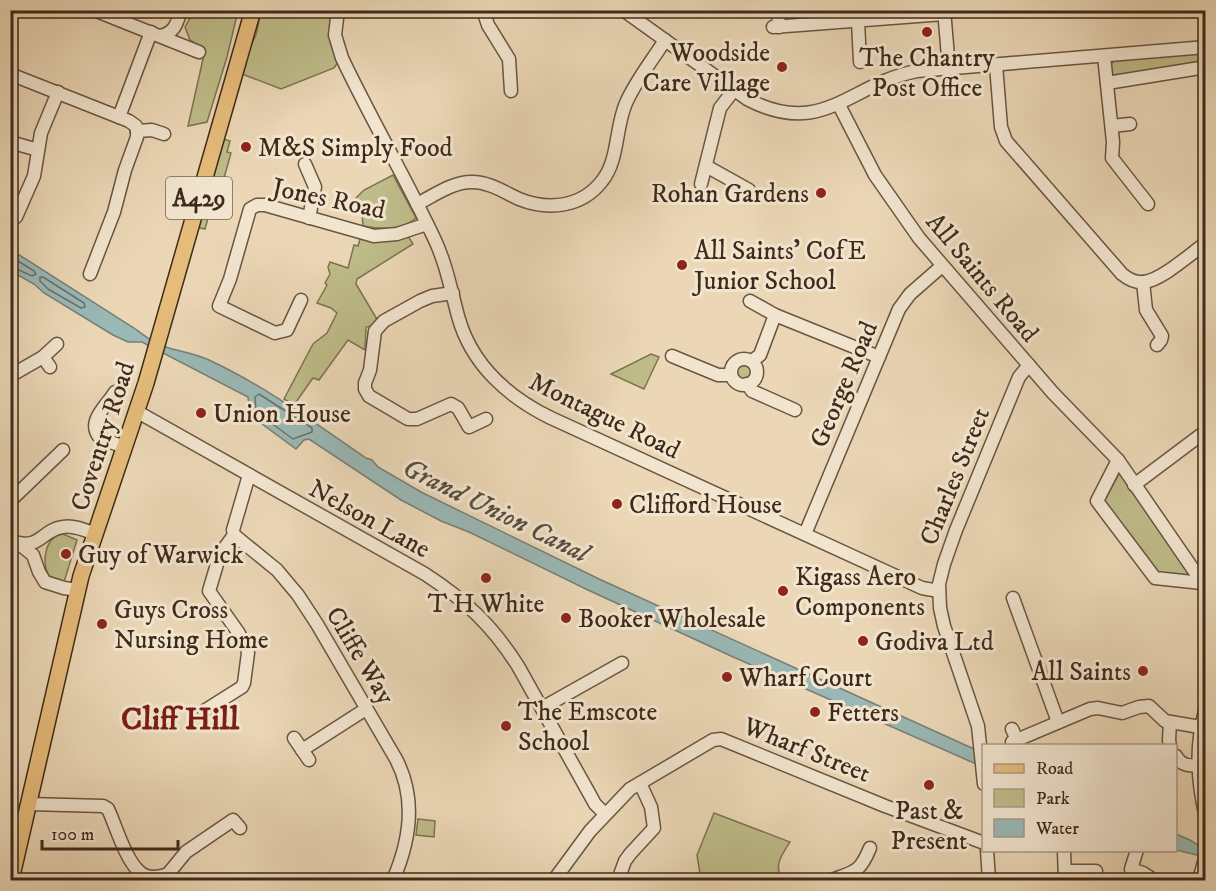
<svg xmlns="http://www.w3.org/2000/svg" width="1216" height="891" viewBox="0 0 1216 891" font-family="'IM FELL DW Pica',serif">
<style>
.green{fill:#bebc89;stroke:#7e7351;stroke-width:1.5}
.water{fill:#9ab8b6;stroke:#767f77;stroke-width:1.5}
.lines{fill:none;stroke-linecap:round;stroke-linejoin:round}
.shore{stroke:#6c7168;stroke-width:1.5}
.minor-casing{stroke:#6a5540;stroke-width:15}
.major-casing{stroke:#3f2a19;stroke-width:18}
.minor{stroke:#f2e5d0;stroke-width:12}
.major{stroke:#e6bc7b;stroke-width:15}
.poi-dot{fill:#8f2418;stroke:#f2e5d0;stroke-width:2}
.labels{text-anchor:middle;stroke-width:6;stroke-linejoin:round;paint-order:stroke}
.shield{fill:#f2e5d0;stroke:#756250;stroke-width:1.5}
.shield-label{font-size:24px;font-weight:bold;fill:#3f2a19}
.poi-label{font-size:26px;fill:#3f2a19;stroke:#f2e5d0;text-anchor:start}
.street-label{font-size:26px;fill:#3f2a19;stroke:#f2e5d0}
.water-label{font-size:27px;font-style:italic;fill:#564e40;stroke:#f2e5d0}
.district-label{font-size:32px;font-weight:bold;fill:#7a1f14;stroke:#f2e5d0}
</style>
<rect width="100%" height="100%" fill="#ebd7b6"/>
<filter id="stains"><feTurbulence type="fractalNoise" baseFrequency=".00333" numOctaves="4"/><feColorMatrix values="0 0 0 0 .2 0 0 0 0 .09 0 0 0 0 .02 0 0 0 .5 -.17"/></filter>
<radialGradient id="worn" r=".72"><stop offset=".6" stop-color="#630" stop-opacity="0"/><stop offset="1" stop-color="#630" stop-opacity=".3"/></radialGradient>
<g class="green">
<polygon points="194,11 238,11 227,57 207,122 188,126 205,50 190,40 185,27"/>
<path d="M261 11H333C328 30 330 44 338 62L334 68 281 89 237 72 256 35Z"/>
<polygon points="1205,52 1205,62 1148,70 1116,77 1110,74 1108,65 1115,61"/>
<polygon points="216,137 230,141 227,152 231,153 221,189 216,189 205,229 191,226"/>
<path d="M393 175 416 218C402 231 381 229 363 226L362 213 356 198 364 190Z"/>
<polygon points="408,236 413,244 357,279 356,284 378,321 375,325 366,327 365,350 348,340 319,380 313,378 294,405 284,399 313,344 327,333 337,313 331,308 317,303 327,285 325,283 330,274 328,267 330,262 348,268 354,245 358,246 360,239 376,241"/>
<polygon points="651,354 659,357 644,389 611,374"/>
<circle cx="744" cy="371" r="9"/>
<polygon points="1120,472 1193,578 1159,575 1104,502"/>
<path d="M63 534 77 540 64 582 49 576C41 561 45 537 63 534Z"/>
<path d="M714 813 790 842C782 854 772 868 784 880H701L697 855Z"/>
<polygon points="418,819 435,821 434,837 416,835"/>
</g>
<g class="water">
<path d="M10 249 134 328C145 336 155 344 169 348 183 352 196 354 209 360 265 386 315 423 366 458L372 460 378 467 421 492 599 579 983 753V767L731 656 588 590 469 532 441 521 401 500 309 439 304 440 296 449 250 415 248 397 142 342H128L113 335 44 293 34 284 11 271Z"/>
<polygon points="1176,834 1190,840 1205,850 1205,857 1176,850"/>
</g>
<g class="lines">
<g class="shore">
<polyline points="10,256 34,271 36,274 32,276 10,266"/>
<polygon points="40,277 43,277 84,303 85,307 81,308 48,289 40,281"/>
<polygon points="259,394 312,428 312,432 293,439 256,412 255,397"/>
</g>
<defs>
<g id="minor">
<polyline points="94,10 199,52"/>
<path d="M338 10 335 35 342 58C371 119 405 177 434 238 446 263 451 290 458 316 471 364 508 397 551 418L922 588 939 591"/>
<polyline points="483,10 488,25 509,59 511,91"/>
<path d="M623 10 747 99C823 139 849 84 917 71L1206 47"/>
<polyline points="944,10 949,68"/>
<polyline points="778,13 779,27"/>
<polyline points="858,21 860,62"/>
<polyline points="773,27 944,14"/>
<path d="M160 36C175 33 177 23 181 10"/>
<polyline points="1104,56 1113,142 1112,158 1148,204"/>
<path d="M996 65 1001 127 1006 141 1122 274C1128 279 1136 283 1144 282 1162 280 1190 254 1206 243"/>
<polyline points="10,74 129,121 136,126 137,131"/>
<polyline points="1107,83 1206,67"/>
<polyline points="839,105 875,175 919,238 1053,393 1118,460 1206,588"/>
<polyline points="119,117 151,32"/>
<polyline points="1112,126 1130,124"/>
<polyline points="137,131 152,130 164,134"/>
<polyline points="10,142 38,150"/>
<polyline points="305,164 315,187 309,218"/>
<polyline points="706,166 749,190"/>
<polyline points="701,184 720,108 734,90"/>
<path d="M417 204C435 195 452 182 472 182 489 182 504 192 519 199 549 211 582 207 602 181 619 160 615 128 626 103 636 80 652 61 665 40"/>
<polyline points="16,217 34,176 41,133 58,92"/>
<polyline points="90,274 114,212 125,170 137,137 137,131"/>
<polyline points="1143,282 1146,310 1162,336 1161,340 1157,345"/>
<polyline points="453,293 432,296 420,301 384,321 375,331 370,370 365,383 365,389 369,396 408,419 417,419 451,404 458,408 469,427 486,419"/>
<polyline points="301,300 287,330 275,333 219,306 230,279 250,209 257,205 265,205 374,236 397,234 427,224"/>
<polyline points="750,301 775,315 879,357"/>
<polyline points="672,356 718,375 731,375"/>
<polyline points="43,357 50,367"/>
<circle cx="744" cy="372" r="13"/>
<polyline points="752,361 760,355 775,315"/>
<polyline points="10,376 43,357 57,344"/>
<polyline points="747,384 752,391 795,410"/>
<path d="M115 392C106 407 85 422 101 439L125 447"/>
<path d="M136 411 425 574C465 600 492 625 518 666L589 793 595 804 605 814"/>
<polyline points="1118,460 1097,501 1155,578 1202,583"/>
<path d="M249 475 233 530 234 535 277 570 298 595 317 624 396 759C417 799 410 841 393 880"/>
<polyline points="1134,485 1206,431"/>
<polyline points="10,501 63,450"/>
<polyline points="805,534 899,309 910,294 942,266"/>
<path d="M10 541C42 551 40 530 63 527 73 525 85 530 95 534"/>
<polyline points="18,543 33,555 39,572 45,582 64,588 78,590"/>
<polyline points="10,593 10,598"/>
<polyline points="1013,598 1058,722"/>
<path d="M1206 707C1195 745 1197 780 1206 818"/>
<polyline points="542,708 622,663"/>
<polyline points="204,711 242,687 244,683 248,653 247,648 238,632 209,591 220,554 234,535"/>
<polyline points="1170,723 1169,740 1170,746"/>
<polyline points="1012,729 1017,740"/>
<polyline points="294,738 309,760"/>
<polyline points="1012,742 1090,709 1098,708 1122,713 1139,707 1149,706 1165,721 1200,727"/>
<polyline points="302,750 366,709"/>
<path d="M1176 756C1182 767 1192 766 1204 765"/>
<polyline points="984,784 978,726 944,626 940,608 939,584 944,564 956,530 1019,377 1029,365"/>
<path d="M28 804 103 806 108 809C116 826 126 862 141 873 148 879 160 877 168 874L186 852 233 820 240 828"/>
<polyline points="987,850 989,880"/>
<polyline points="1064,850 1065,880"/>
<polyline points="1137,850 1131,869 1143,873 1154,880"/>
<polyline points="1065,871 1096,871"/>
<polyline points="554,880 590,831 630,789 713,740 721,739 885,806 984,843"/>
<polyline points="618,880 625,861 630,854 654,828 651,807 640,783"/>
<path d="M832 880C856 871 860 872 870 848"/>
<polyline points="1199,880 1206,855"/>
</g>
<polyline id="major" points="11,880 81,576 146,383 253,10"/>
</defs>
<use href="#minor" class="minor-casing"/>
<use href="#major" class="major-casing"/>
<use href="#minor" class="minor"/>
<use href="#major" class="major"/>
</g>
<g class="poi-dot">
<circle cx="927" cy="32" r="6"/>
<circle cx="782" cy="67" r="6"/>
<circle cx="246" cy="147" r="6"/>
<circle cx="821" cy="193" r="6"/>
<circle cx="682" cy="265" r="6"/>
<circle cx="201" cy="413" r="6"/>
<circle cx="617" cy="504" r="6"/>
<circle cx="66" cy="554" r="6"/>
<circle cx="486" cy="578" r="6"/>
<circle cx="783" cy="591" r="6"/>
<circle cx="566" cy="618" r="6"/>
<circle cx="102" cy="624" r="6"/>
<circle cx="863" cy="641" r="6"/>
<circle cx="1143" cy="671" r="6"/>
<circle cx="727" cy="677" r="6"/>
<circle cx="815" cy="712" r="6"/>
<circle cx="506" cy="726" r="6"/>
<circle cx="929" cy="785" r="6"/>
</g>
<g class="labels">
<rect class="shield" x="166" y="177" width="66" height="42" rx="4.5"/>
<g class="shield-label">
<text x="199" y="206">A429</text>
</g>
<g class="poi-label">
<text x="770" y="61" text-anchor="end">Woodside<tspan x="770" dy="30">Care Village</tspan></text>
<text x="927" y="66" text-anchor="middle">The Chantry<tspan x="927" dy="30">Post Office</tspan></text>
<text x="258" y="156">M&amp;S Simply Food</text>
<text x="809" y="202" text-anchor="end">Rohan Gardens</text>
<text x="694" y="259">All Saints' CofE<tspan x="694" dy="30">Junior School</tspan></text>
<text x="213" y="422">Union House</text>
<text x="629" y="513">Clifford House</text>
<text x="78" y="563">Guy of Warwick</text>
<text x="795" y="585">Kigass Aero<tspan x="795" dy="30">Components</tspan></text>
<text x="486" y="612" text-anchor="middle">T H White</text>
<text x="114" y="618">Guys Cross<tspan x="114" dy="30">Nursing Home</tspan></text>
<text x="578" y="627">Booker Wholesale</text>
<text x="875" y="650">Godiva Ltd</text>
<text x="1131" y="680" text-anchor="end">All Saints</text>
<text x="739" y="686">Wharf Court</text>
<text x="518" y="720">The Emscote<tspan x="518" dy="30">School</tspan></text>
<text x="827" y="721">Fetters</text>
<text x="929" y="819" text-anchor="middle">Past &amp;<tspan x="929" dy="30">Present</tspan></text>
</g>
<g class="street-label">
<text transform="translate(329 198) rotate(12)" y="9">Jones Road</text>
<text transform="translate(983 277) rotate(50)" y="9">All Saints Road</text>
<text transform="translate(843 384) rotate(-67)" y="9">George Road</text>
<text transform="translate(605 415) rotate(26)" y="9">Montague Road</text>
<text transform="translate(102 436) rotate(-72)" y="9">Coventry Road</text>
<text transform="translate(954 476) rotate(-68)" y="9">Charles Street</text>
<text transform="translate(370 518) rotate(29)" y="9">Nelson Lane</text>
<text transform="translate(361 655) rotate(59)" y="9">Cliffe Way</text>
<text transform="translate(807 749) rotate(22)" y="9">Wharf Street</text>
</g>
<g class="water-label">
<text transform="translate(496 510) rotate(26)" y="9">Grand Union Canal</text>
</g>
<g class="district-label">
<text x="180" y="729">Cliff Hill</text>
</g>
</g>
<rect width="1216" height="891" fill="none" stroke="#ebd7b6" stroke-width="36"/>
<rect x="12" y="12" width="1192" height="867" fill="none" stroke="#3f2a19" stroke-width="3"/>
<rect x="18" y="18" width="1180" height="855" fill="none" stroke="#3f2a19" stroke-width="1.5"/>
<rect x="982" y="744" width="195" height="108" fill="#f2e5d0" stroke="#aa9a87" stroke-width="1.5"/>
<rect x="994" y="764" width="30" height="9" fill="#e6bc7b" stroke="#aa9a87" stroke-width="1.5"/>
<text x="1036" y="774" font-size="18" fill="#3f2a19">Road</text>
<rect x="994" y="789" width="30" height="18" fill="#bebc89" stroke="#aa9a87" stroke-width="1.5"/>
<text x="1036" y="804" font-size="18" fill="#3f2a19">Park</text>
<rect x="994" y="819" width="30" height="18" fill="#9ab8b6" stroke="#aa9a87" stroke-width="1.5"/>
<text x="1036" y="834" font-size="18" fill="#3f2a19">Water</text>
<path d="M42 840v9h136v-9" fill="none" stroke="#3f2a19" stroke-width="3"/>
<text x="51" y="840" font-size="18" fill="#3f2a19" stroke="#f2e5d0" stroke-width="4.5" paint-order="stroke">100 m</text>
<rect width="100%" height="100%" filter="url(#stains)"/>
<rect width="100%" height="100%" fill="url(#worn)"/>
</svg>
